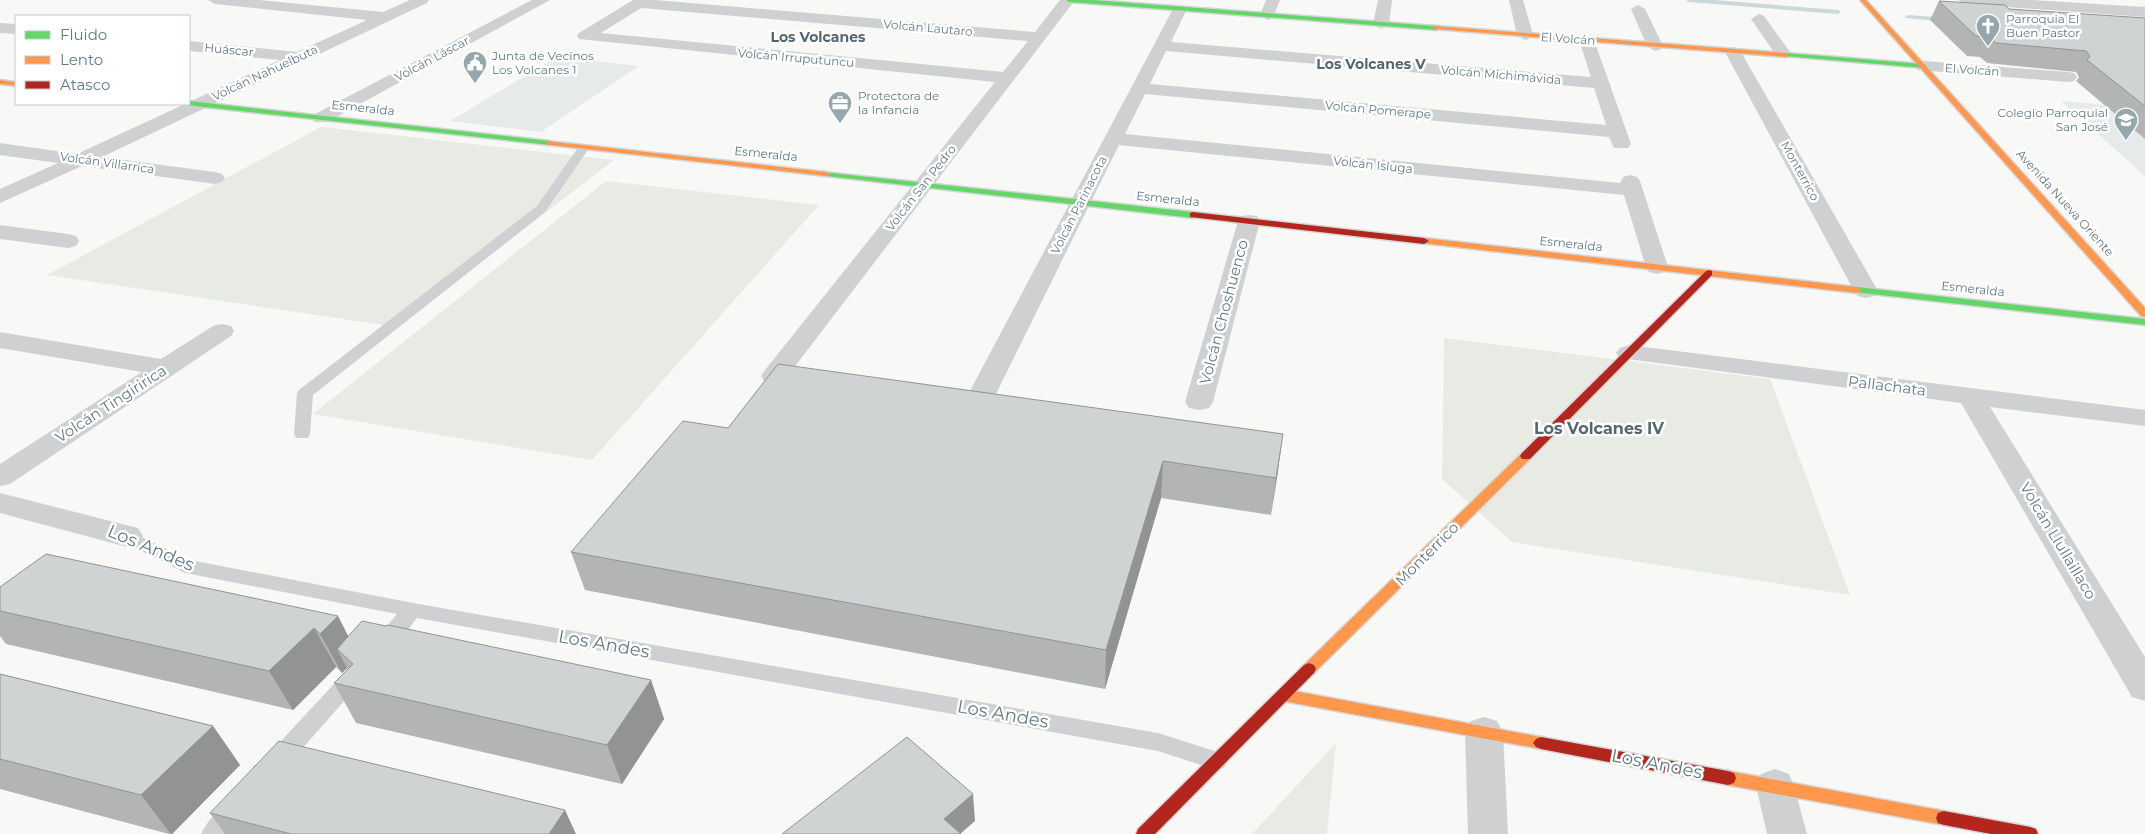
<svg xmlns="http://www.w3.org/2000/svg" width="2145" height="834" viewBox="0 0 2145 834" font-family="Montserrat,sans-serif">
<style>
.built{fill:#e7eaea}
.green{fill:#e8ebe4}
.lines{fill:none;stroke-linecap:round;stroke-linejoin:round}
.stream{fill:#cdd8da;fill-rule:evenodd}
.fast-casing{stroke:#d5d6d7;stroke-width:3}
.slow-casing{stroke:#d5d6d7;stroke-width:3}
.jam-casing{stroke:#d5d6d7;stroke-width:3}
.lane{fill:#ced0d1;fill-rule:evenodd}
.street{fill:#ced0d1;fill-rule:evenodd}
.fast{fill:#63d668;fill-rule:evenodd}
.slow{fill:#ff974d;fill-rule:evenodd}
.jam{fill:#b3261e;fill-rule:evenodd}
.wall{fill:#b3b5b5}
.shaded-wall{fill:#929494}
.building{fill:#d0d3d3;stroke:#929494}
.labels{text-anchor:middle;stroke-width:5;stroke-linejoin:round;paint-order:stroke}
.far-poi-label{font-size:12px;fill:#617a85;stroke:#fff;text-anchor:start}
.far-street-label{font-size:12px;fill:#617a85;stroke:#fff}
.far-neighbourhood-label{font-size:14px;font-weight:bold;fill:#54676f;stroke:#fff}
.street-label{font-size:15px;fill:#617a85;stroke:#fff}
.neighbourhood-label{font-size:16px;font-weight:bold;fill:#54676f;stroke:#fff}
.near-street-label{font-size:18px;fill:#617a85;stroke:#fff}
</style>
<rect width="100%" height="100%" fill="#f8f8f7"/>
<g class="built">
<polygon points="557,57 639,66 541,132 450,121"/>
<polygon points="2145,96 2145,176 2061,101 2128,107"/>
</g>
<g class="green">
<polygon points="321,127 614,160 397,327 47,275"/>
<polygon points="606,181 819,205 592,460 313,414"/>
<polygon points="1444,338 1770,379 1850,595 1512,542 1442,479"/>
<polygon points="1336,743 1327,834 1252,834"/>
</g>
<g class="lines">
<g class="stream">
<polygon points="1686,0 1714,0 1838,10 1841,12 1838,14 1689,2"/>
<polygon points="1908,15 1948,18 1951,20 1948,22 1906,18 1905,17"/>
</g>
<defs>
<g id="fast">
<polygon points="1066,0 1093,0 1436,26 1439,28 1436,30 1069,2"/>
<polygon points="1786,53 1924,64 1927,66 1924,68 1784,56 1783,55"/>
<polygon points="189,101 550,141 554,143 550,145 186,105 189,104"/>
<polygon points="823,172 1193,212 1197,215 1193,218 826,176 823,176"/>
<polygon points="1857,287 2145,319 2145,325 1854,292 1852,290"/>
</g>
<g id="slow">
<polygon points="1860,0 1866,0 2145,308 2145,317 2141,316"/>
<polygon points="1436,26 1786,53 1789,55 1786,57 1434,29 1434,27"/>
<polygon points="0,80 16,82 16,86 0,84"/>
<polygon points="547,141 826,172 830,174 826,176 550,145 547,145"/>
<polygon points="1424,238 1857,287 1862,290 1857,293 1421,243 1419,241"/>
<polygon points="1526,452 1532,456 1530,459 1314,673 1309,675 1304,673 1302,669 1304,665 1522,453"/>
<polygon points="1283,689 1541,737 1546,739 1549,743 1546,747 1541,749 1283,701 1278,699 1276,695 1278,691"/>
<polygon points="1728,771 1944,811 1950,813 1952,818 1950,823 1944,825 1728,785 1722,783 1720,778 1722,773"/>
</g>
<g id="jam">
<polygon points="1193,212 1424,238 1429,241 1424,244 1190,217 1190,213"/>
<polygon points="1709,270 1712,271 1712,275 1530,459 1522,459 1520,456 1522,453 1706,271"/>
<polygon points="1309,663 1314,665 1316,669 1314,673 1155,834 1136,834 1138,829 1304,665"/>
<polygon points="1541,737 1728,771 1734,773 1736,778 1734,783 1728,785 1541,749 1536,747 1533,743 1536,739"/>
<polygon points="1944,811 2030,827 2036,829 2038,834 1991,834 1944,825 1938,823 1936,818 1938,813"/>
</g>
</defs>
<use href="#fast" class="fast-casing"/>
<use href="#slow" class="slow-casing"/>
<use href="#jam" class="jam-casing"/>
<g class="lane">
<polygon points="584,144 590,147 545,212 313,395 310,434 308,438 296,438 294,434 297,393 299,390 537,206 580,145"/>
<path d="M127 530 190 560 413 603 1158 733 1224 754 1227 761 1224 768 1216 770 1158 751 417 618C407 630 394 653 377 647L374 642 397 614 185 573 120 540 118 536 120 532Z"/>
<polygon points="353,669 360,671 363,677 360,683 285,768 277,770 269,768 266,761 269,754 346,671"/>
<path d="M235 800 243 803 247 810 228 834H201C207 821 221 805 235 800Z"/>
</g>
<g class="street">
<polygon points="208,0 259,0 383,12 410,0 429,0 427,3 102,157 215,172 222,174 225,178 222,182 215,184 82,166 0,203 0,189 58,163 0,155 0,143 77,154 280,60 189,51 189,41 297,52 367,20 215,4"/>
<polygon points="532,0 550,0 327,122 315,122 312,118 315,114"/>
<path d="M633 0H655L1035 32 1060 0H1075L783 382 774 384 765 382 761 376 765 370 995 82 579 39 577 36 579 33ZM641 8 1028 41 1003 72 601 33Z"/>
<polygon points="1266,0 1280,0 1273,18 1268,20 1260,15"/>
<polygon points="1378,0 1392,0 1389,24 1381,29 1373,24"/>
<polygon points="1509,0 1523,0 1533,35 1531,38 1525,40 1517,35"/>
<polygon points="1958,0 2032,0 2145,7 2145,17 1965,4"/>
<path d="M1180 5 1187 9 1171 42 1591 77 1579 40 1581 37H1593L1631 144 1628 148H1614L1609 137 1145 94 1125 134 1620 183 1623 177 1630 175 1637 177 1640 181 1668 267 1665 272 1657 274 1649 272 1646 267 1624 195 1119 145 992 402 988 408 978 410 968 408 964 402 1173 9ZM1166 51 1594 88 1606 125 1150 84Z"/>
<polygon points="1638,5 1645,9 1663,46 1661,49 1655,51 1647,46 1631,9"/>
<polygon points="1759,14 1764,16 1790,52 1792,55 1790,58 1778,58 1751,19"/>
<polygon points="0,23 16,24 16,34 0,33"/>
<polygon points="1733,47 1741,52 1878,291 1874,296 1866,298 1858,296 1854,291 1725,52"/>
<polygon points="1924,61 2068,72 2074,73 2077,77 2074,81 2068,82 1918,70 1916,66 1918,62"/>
<polygon points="1249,215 1257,216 1260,221 1213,402 1209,408 1199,410 1189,408 1185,402 1238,221 1241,216"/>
<polygon points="0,225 68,234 76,236 79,241 76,246 68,248 0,239"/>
<polygon points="222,324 231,326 234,331 231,336 10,484 0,486 0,464 142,372 0,348 0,332 161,359 213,326"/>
<polygon points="1629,345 2145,410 2145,426 1990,407 2145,657 2145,701 2132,697 1961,403 1620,358 1616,353 1620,348"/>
<polygon points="0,493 138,528 143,536 138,544 127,547 0,513"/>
<polygon points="1484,717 1497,721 1503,732 1508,834 1468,834 1465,732 1471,721"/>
<polygon points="1775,769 1789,774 1794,786 1807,834 1767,834 1756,786 1761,774"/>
</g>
<use href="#fast" class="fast"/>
<use href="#slow" class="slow"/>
<use href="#jam" class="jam"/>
</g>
<g class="wall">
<polygon points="1939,1 2009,9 2145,18 2145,139 2076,81 2079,77 2076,72 1987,63 1980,57 1967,56 1930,20"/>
<polygon points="778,364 1278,471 1271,515 1161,498 1105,689 585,590 571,552 728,428"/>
<polygon points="46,554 349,636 651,680 664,719 622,784 356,723 334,683 348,669 347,668 342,673 336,667 293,710 6,644 0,636 0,587"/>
<polygon points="0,674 213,726 240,765 172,834 169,834 0,789"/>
<polygon points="210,813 576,834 225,834"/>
</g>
<g class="shaded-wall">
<polygon points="1283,434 1278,471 1271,515 1276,478"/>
<polygon points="1163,461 1161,498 1105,689 1106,650"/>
<polygon points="338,616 358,655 337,649 347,668 342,673 320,634"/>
<polygon points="314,628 336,667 293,710 269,671"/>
<polygon points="651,680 664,719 622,784 607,745"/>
<polygon points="213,726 240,765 172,834 171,834 141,795"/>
<polygon points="973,794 975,821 960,834 944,819"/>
<polygon points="565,810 576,834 549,834"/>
</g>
<g class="building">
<polygon points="1939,1 2005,5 2009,9 2145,18 2145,106 2087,60 2090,56 2086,51 1996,43 1990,37 1976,36"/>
<polygon points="778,364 1283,434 1276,478 1163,461 1106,650 571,552 683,421 728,428"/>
<polygon points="46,554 338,616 320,634 314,628 269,671 0,611 0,587"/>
<polygon points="362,621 386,626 388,625 651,680 607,745 334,683 353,664 337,649"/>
<polygon points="0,674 213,726 141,795 0,759"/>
<polygon points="907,737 973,794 944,819 961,834 782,834"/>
<polygon points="279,741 565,810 549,834 291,834 210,813"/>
</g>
<defs>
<symbol id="church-pin" viewBox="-11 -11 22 30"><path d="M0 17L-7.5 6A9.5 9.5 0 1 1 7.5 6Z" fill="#96a6ad" stroke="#fff"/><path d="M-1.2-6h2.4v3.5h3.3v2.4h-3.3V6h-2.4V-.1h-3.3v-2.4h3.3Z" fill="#fff"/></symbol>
<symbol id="civic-pin" viewBox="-11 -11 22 30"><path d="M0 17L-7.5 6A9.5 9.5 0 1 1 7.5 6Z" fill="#96a6ad" stroke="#fff"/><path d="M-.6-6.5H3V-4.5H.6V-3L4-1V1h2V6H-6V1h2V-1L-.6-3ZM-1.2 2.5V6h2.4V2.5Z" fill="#fff"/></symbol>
<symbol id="office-pin" viewBox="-11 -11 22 30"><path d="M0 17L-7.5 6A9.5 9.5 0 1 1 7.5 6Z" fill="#96a6ad" stroke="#fff"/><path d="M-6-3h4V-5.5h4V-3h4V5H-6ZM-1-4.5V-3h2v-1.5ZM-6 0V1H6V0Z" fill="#fff"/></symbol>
<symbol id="school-pin" viewBox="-11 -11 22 30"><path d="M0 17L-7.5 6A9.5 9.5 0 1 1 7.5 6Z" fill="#96a6ad" stroke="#fff"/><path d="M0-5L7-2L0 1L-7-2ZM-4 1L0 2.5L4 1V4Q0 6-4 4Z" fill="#fff"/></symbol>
</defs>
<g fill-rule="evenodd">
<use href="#church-pin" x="1974" y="12" width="28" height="38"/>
<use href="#civic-pin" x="461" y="49" width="28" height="38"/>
<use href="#office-pin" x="826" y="89" width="28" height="38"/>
<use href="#school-pin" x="2112" y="106" width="28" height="38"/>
</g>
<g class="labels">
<g class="far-poi-label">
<text x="2006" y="23">Parroquia El<tspan x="2006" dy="14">Buen Pastor</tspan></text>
<text x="492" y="60">Junta de Vecinos<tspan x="492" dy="14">Los Volcanes 1</tspan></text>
<text x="858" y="100">Protectora de<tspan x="858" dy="14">la Infancia</tspan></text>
<text x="2108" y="117" text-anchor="end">Colegio Parroquial<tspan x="2108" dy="14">San José</tspan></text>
</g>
<g class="far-street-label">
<text transform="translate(928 28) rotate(5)" y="4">Volcán Lautaro</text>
<text transform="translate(1568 39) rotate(4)" y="4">El Volcán</text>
<text transform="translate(229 50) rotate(6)" y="4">Huáscar</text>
<text transform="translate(796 58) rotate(5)" y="4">Volcán Irruputuncu</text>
<text transform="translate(432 59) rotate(-28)" y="4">Volcán Láscar</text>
<text transform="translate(1972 70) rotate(4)" y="4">El Volcán</text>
<text transform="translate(265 73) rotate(-25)" y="4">Volcán Nahuelbuta</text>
<text transform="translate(1501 75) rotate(5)" y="4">Volcán Michimávida</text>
<text transform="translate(363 108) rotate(6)" y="4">Esmeralda</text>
<text transform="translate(1378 110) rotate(5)" y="4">Volcán Pomerape</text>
<text transform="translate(766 154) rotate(6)" y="4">Esmeralda</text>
<text transform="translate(107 163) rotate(8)" y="4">Volcán Villarrica</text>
<text transform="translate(1373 165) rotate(6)" y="4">Volcán Isluga</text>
<text transform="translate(1800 171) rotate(61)" y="4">Monterrico</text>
<text transform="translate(921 188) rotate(-52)" y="4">Volcán San Pedro</text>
<text transform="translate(1168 199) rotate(6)" y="4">Esmeralda</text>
<text transform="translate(2065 203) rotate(48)" y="4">Avenida Nueva Oriente</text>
<text transform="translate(1079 205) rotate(-63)" y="4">Volcán Parinacota</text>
<text transform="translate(1571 244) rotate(6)" y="4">Esmeralda</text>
<text transform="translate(1973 289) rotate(6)" y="4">Esmeralda</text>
</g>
<g class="far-neighbourhood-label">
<text x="818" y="42">Los Volcanes</text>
<text x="1371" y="69">Los Volcanes V</text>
</g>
<g class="street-label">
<text transform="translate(1224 312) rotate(-75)" y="5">Volcán Choshuenco</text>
<text transform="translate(1887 386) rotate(7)" y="5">Pallachata</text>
<text transform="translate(111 404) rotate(-33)" y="5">Volcán Tingiririca</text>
<text transform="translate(2058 541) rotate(59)" y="5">Volcán Llullaillaco</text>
<text transform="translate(1427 554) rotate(-45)" y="5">Monterrico</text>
</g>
<g class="neighbourhood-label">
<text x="1599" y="434">Los Volcanes IV</text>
</g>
<g class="near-street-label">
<text transform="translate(151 548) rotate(23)" y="6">Los Andes</text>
<text transform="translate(604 644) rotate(10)" y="6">Los Andes</text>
<text transform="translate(1003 714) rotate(10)" y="6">Los Andes</text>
<text transform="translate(1657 764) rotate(11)" y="6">Los Andes</text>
</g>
</g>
<rect x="15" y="15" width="175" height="90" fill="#ffffff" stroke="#c0cace"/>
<rect x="25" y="31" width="25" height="8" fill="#63d668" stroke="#c0cace"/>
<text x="60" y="40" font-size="15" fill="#617a85">Fluido</text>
<rect x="25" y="56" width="25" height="8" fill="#ff974d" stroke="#c0cace"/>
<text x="60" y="65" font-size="15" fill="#617a85">Lento</text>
<rect x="25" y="81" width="25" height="8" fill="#b3261e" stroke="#c0cace"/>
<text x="60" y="90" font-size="15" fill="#617a85">Atasco</text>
</svg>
